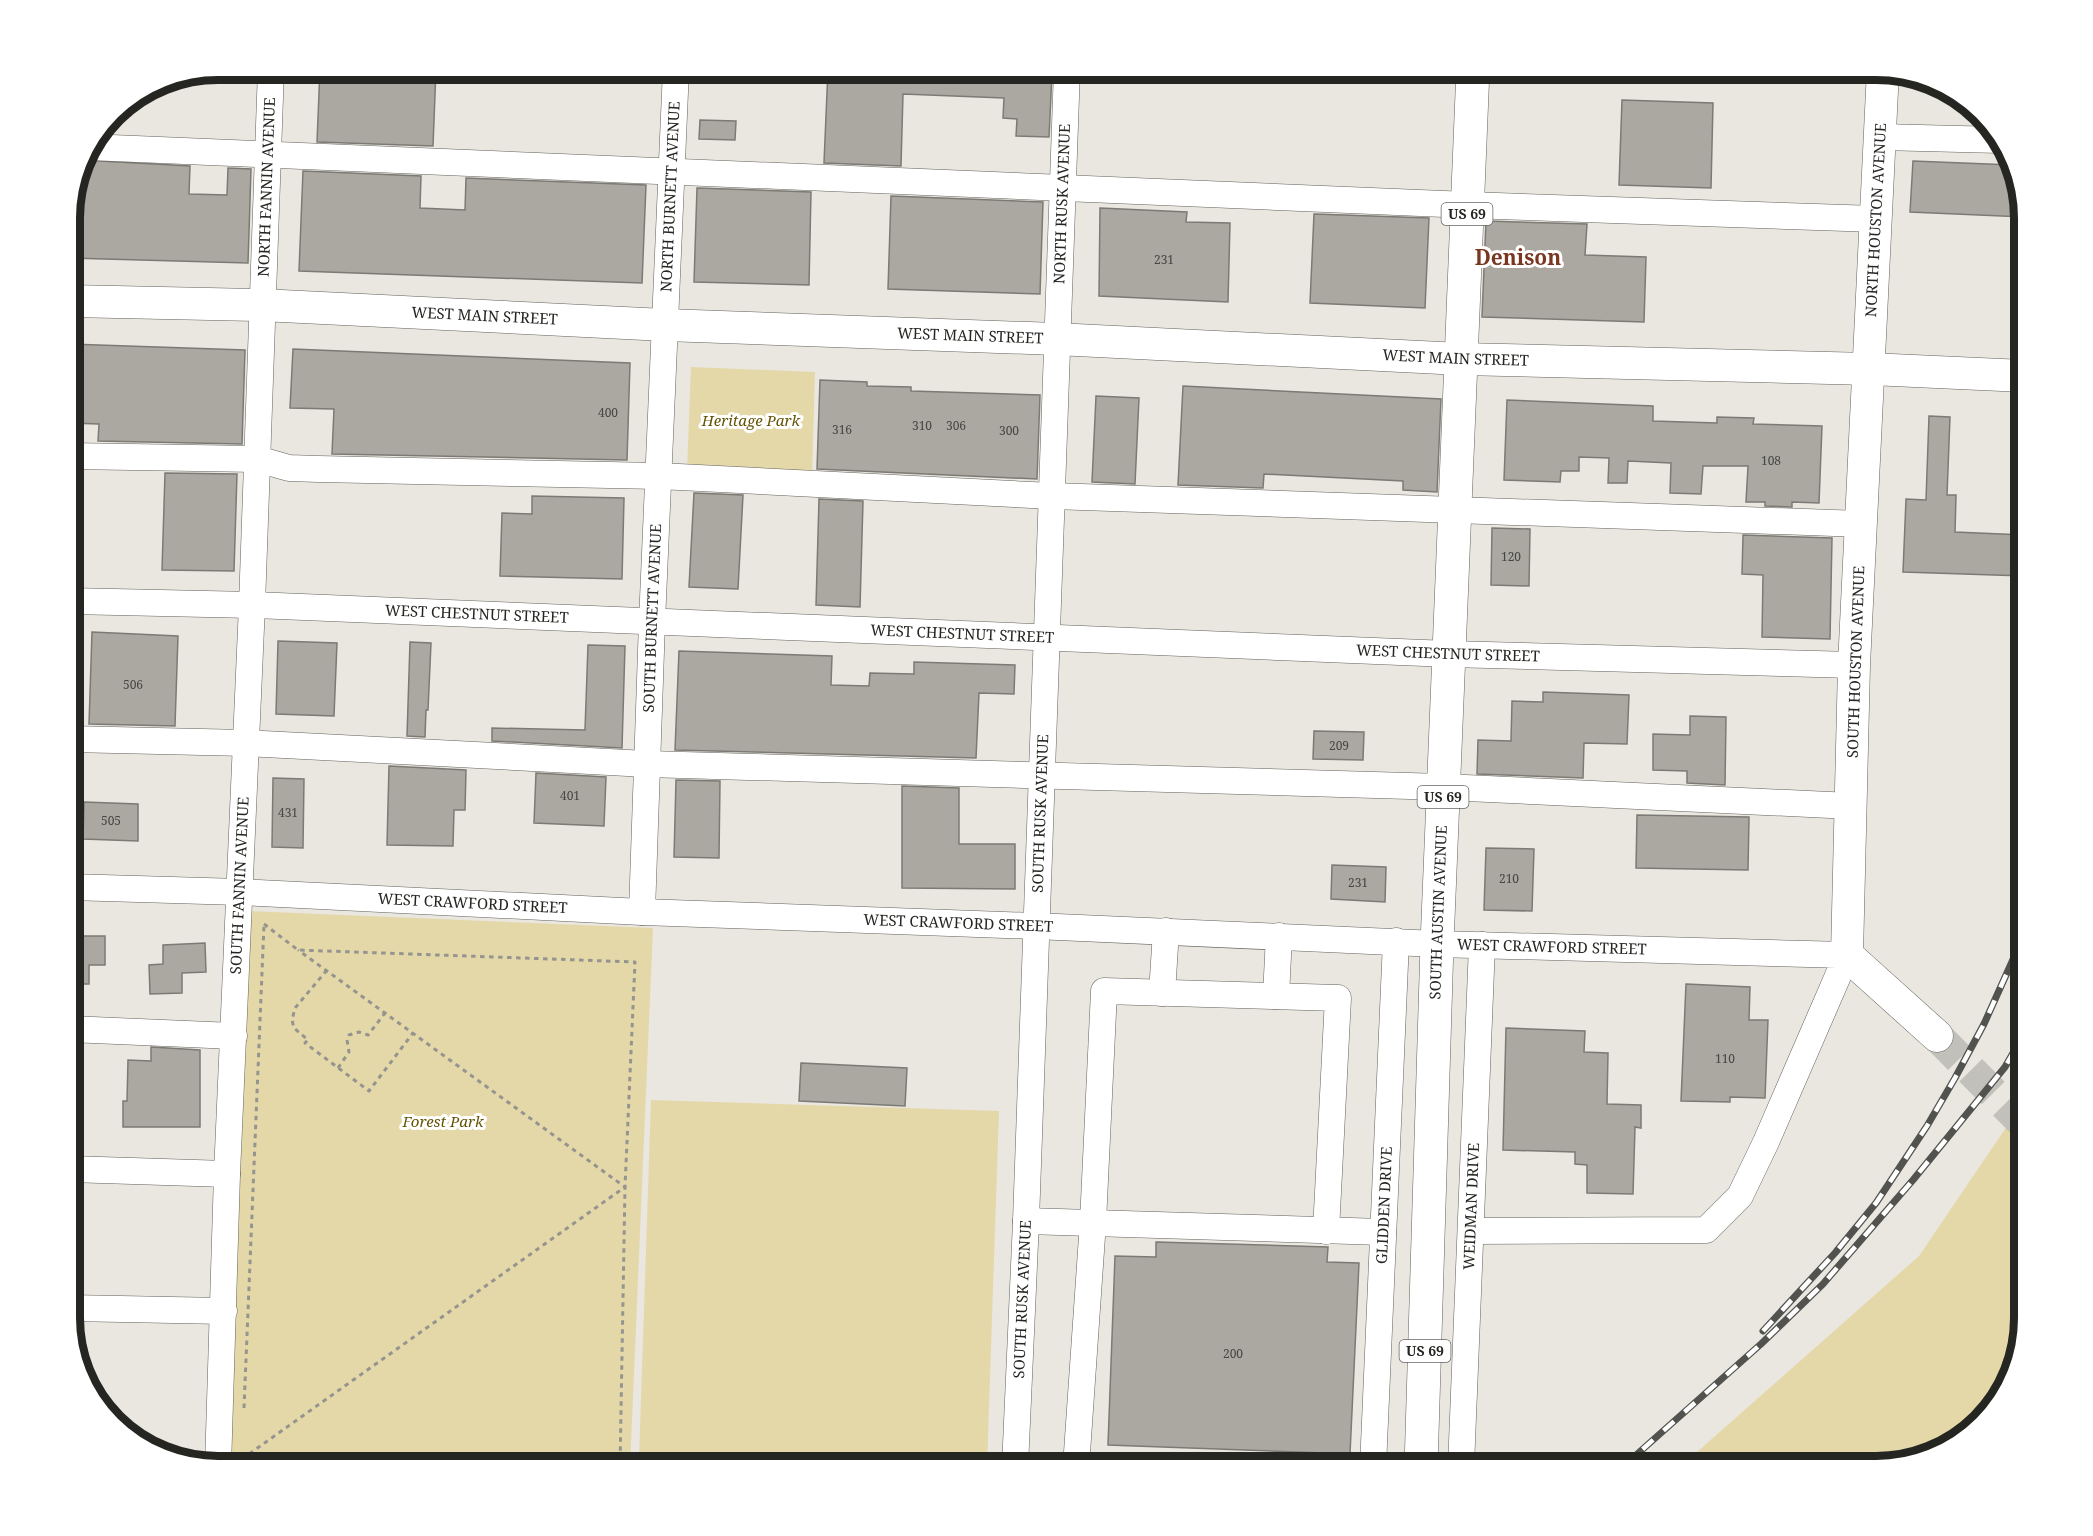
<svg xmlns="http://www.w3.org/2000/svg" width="2093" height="1536" viewBox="0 0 2093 1536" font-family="'Noto Serif',serif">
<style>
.green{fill:#e5d8a8}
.building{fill:#aaa8a1;stroke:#7c7a74;stroke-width:1.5}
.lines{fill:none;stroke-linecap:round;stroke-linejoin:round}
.major-tunnel{stroke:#c2c0ba;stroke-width:32;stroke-dasharray:32 16;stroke-linecap:butt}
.minor-casing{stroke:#63615b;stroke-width:27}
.major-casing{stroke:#63615b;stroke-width:33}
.highway-casing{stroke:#63615b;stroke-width:34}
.path{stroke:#95948f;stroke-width:3;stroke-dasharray:4.5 4.5;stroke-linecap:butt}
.minor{stroke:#fff;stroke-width:26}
.major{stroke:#fff;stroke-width:32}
.highway{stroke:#fff;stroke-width:33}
.rail-casing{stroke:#52524e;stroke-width:7}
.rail{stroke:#fff;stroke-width:4.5;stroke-dasharray:14;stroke-linecap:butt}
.labels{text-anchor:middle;stroke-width:6;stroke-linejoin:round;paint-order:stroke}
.number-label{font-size:12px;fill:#464642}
.shield{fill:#fff;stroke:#666664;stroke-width:1.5}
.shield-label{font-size:14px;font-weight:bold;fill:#252522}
.street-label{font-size:15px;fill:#252522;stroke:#fff}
.park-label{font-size:15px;font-style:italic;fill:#645303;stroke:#fff}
.district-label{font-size:21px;font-weight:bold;fill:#7a3720;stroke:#fff}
.rim{fill:none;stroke:#252522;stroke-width:8}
</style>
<rect width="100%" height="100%" fill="#e9e7e0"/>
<g class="green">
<polygon points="691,367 815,372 812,475 687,471"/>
<polygon points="250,911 653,928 630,1467 229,1467"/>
<polygon points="651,1100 999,1111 987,1467 867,1467 639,1459"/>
<polygon points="2024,1101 2024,1319 2016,1366 1994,1409 1942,1452 1876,1467 1680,1467 1919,1256"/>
</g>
<g class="building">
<polygon points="320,69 436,69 433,146 317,142"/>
<polygon points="828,69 915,69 1052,74 1049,137 1016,136 1017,119 1003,118 1004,98 903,94 901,166 824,163"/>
<polygon points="1622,100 1713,103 1711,188 1619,185"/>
<polygon points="700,120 736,121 735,140 699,139"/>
<polygon points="82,160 190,166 189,194 227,195 228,168 251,169 248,263 69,258 69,207"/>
<polygon points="1913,161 2012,165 2024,217 1910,212"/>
<polygon points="303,171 421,176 420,208 465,210 466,178 646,185 642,283 299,271"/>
<polygon points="697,188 811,192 809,285 694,282"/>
<polygon points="891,196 1043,202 1040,294 888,289"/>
<polygon points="1100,208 1187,212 1186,222 1230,223 1228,302 1099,296"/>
<polygon points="1314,214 1429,218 1425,308 1310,303"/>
<polygon points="1486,221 1587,224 1585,255 1646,257 1644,322 1482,317"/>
<polygon points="69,344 245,350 242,444 98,441 99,424 69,423"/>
<polygon points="293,349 630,363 627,460 332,454 334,409 290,408"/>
<polygon points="820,380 867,382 867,386 911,387 911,391 1040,395 1037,479 817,469"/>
<polygon points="1183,386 1441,399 1437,492 1403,490 1403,481 1264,474 1263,488 1178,485"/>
<polygon points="1096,396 1139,398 1135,484 1092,482"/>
<polygon points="1507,400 1653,406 1653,421 1717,423 1717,417 1754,418 1753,424 1822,426 1819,503 1792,502 1792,507 1765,506 1765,502 1746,502 1748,466 1703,466 1701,494 1670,493 1671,463 1628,461 1627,483 1608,483 1609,458 1579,457 1579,471 1561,471 1560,482 1504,480"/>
<polygon points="1929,416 1950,417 1947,495 1956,495 1955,532 2024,535 2024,576 1903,572 1906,499 1926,500"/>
<polygon points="165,473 237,474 234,571 162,570"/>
<polygon points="694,493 743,495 738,589 689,587"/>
<polygon points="532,496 624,498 622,579 500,576 502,513 532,514"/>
<polygon points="819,499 863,501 860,607 816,605"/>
<polygon points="1492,528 1530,529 1529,586 1491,585"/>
<polygon points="1743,535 1832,538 1830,639 1762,637 1763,575 1742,574"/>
<polygon points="92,632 178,636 175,726 89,724"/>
<polygon points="278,641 337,643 334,716 276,714"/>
<polygon points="410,642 431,643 428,710 426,710 425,737 407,736"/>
<polygon points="588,645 625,646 622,748 492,741 492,728 585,730"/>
<polygon points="679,651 832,656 831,685 869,686 870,673 914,674 914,662 1015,665 1014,694 979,693 976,758 675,750"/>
<polygon points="1543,692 1629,695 1627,744 1584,743 1583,778 1477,774 1478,740 1511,741 1512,701 1543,702"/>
<polygon points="1690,716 1726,717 1725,785 1687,783 1687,771 1653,770 1653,734 1690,735"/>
<polygon points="1314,731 1364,732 1363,760 1313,759"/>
<polygon points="389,766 466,770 465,810 454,810 453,846 387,845"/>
<polygon points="536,773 606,777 604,826 534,823"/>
<polygon points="273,778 304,779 303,848 272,847"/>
<polygon points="676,780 720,781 719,858 674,857"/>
<polygon points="902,786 959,788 959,844 1015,844 1015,889 902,888"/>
<polygon points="84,802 138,804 138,841 83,839"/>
<polygon points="1637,815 1749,817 1748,870 1636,868"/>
<polygon points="1486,848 1534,849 1532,911 1484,910"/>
<polygon points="1332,865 1386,867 1385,902 1331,899"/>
<polygon points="69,936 105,936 105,965 89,965 89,984 69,984"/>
<polygon points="205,943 206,972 182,973 182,993 150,994 149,965 163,964 163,945"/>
<polygon points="1686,984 1750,987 1749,1020 1768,1020 1765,1098 1730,1097 1730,1102 1681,1101"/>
<polygon points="1506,1028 1585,1031 1584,1052 1608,1053 1607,1104 1641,1105 1641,1128 1635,1127 1633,1194 1587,1193 1587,1165 1575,1164 1575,1152 1503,1150"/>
<polygon points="151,1047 200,1050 200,1127 123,1127 123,1101 127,1101 128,1060 151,1061"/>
<polygon points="801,1063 907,1068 905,1106 799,1101"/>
<polygon points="1156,1242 1328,1247 1327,1262 1359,1263 1350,1454 1108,1445 1115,1256 1156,1257"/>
</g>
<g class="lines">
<polyline class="major-tunnel" points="1937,1036 2024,1124"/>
<defs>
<g id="minor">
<polyline points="1880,137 2000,140"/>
<polyline points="88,147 1468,205 1876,219"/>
<polyline points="69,456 257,459 289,468 318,469 659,476 1052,496 1862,524"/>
<path id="s1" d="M69 601 252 605 1449 654 1854 665"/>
<polyline points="69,739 246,743 647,764 1444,787 1851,806"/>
<path id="s2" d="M69 887 240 892 642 912 1035 926 1437 944 1847 955 1766 1142 1740 1196 1706 1230 1471 1231"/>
<path id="s3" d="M642 912 652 622 676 69"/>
<polyline points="1162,993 1166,931"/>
<polyline points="1276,996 1279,936"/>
<polyline points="69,1029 234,1036"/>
<polyline points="69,1169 227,1174"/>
<polyline points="1026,1221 1383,1232"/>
<polyline points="69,1308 224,1311"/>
<path id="s4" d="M218 1467 227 1174 252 605 271 69"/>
<path id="s5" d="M1015 1467 1026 1221 1067 69"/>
<polyline points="1076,1467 1093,1222 1104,991 1338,998 1326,1231"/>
<path id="s6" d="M1373 1467 1396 941"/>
<path id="s7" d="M1461 1467 1482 945"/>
</g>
<g id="major">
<polyline points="1883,70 1854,665 1847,955 1937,1036"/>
<path id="s8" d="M69 301 261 305 665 325 1056 339 1461 359 1870 369 2024 376"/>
</g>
<g id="highway">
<path id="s9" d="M1421 1467 1437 944 1473 69"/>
</g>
</defs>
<use href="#minor" class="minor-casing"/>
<use href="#major" class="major-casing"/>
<use href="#highway" class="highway-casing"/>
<g class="path">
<polyline points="264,924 298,950 635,962 625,1187 298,950"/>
<polyline points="327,970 295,1008 292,1020 294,1028 308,1040 305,1043 369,1091 413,1033"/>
<polyline points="338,1068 349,1052 347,1040 349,1035 359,1032 368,1035 385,1013"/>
<polyline points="244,1408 264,924"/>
<polyline points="242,1459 625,1187 620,1467"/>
<polyline points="243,1459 545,1467"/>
</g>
<use href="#minor" class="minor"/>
<use href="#major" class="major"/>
<use href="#highway" class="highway"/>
<defs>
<g id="rail">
<polyline points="1763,1331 1835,1253 1876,1203 1927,1126 1955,1078 1984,1024 2024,935"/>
<polyline points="1621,1467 1635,1456 1761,1344 1823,1284 1913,1180 2005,1067 2024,1034"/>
</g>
</defs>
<use href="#rail" class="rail-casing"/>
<use href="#rail" class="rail"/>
</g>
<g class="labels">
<g class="number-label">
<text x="1164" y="264">231</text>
<text x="608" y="417">400</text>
<text x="922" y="430">310</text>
<text x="956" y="430">306</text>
<text x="842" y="434">316</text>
<text x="1009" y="435">300</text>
<text x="1771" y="465">108</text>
<text x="1511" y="561">120</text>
<text x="133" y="689">506</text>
<text x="1339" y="750">209</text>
<text x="570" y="800">401</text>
<text x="288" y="817">431</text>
<text x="111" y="825">505</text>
<text x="1509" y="883">210</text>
<text x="1358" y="887">231</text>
<text x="1725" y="1063">110</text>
<text x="1233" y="1358">200</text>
</g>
<g class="shield">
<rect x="1441.5" y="203" width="51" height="22" rx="4.5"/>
<rect x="1417.5" y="786" width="51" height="22" rx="4.5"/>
<rect x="1399.5" y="1340" width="51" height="22" rx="4.5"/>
</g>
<g class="shield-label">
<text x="1467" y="219">US 69</text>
<text x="1443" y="802">US 69</text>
<text x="1425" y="1356">US 69</text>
</g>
<g class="street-label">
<text dy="5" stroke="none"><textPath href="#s4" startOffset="1281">NORTH FANNIN AVENUE</textPath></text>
<text dy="5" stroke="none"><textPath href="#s3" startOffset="716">NORTH BURNETT AVENUE</textPath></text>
<text dy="5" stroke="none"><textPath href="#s5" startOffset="1264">NORTH RUSK AVENUE</textPath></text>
<text transform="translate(1876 220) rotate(-87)" y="5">NORTH HOUSTON AVENUE</text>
<text dy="5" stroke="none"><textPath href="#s8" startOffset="416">WEST MAIN STREET</textPath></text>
<text dy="5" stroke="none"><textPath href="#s8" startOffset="902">WEST MAIN STREET</textPath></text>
<text dy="5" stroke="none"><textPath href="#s8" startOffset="1388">WEST MAIN STREET</textPath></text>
<text dy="5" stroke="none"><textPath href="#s1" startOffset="408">WEST CHESTNUT STREET</textPath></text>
<text dy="5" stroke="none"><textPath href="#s3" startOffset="294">SOUTH BURNETT AVENUE</textPath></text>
<text dy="5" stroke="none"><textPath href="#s1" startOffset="894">WEST CHESTNUT STREET</textPath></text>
<text dy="5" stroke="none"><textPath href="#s1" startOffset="1380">WEST CHESTNUT STREET</textPath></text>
<text transform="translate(1856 662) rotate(-88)" y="5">SOUTH HOUSTON AVENUE</text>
<text dy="5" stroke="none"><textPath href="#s5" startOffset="654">SOUTH RUSK AVENUE</textPath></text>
<text dy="5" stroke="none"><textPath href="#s4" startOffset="582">SOUTH FANNIN AVENUE</textPath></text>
<text dy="5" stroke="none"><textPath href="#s2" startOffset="404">WEST CRAWFORD STREET</textPath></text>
<text dy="5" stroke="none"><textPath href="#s9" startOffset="555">SOUTH AUSTIN AVENUE</textPath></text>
<text dy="5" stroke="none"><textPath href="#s2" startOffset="890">WEST CRAWFORD STREET</textPath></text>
<text dy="5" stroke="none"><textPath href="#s2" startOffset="1484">WEST CRAWFORD STREET</textPath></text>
<text dy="5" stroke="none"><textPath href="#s6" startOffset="262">GLIDDEN DRIVE</textPath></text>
<text dy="5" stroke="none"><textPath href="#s7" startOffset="261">WEIDMAN DRIVE</textPath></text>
<text dy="5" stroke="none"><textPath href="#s5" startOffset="168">SOUTH RUSK AVENUE</textPath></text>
</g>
<g class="park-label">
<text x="751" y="426">Heritage Park</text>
<text x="443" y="1127">Forest Park</text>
</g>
<g class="district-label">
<text x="1518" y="265">Denison</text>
</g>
</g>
<path d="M0 0H2093V1536H0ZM218 80H1876A138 138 0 0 1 2014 218V1318A138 138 0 0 1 1876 1456H218A138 138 0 0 1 80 1318V218A138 138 0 0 1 218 80Z" fill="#fff" fill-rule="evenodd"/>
<path class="rim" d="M218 80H1876A138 138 0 0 1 2014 218V1318A138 138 0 0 1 1876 1456H218A138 138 0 0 1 80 1318V218A138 138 0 0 1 218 80Z"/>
</svg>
